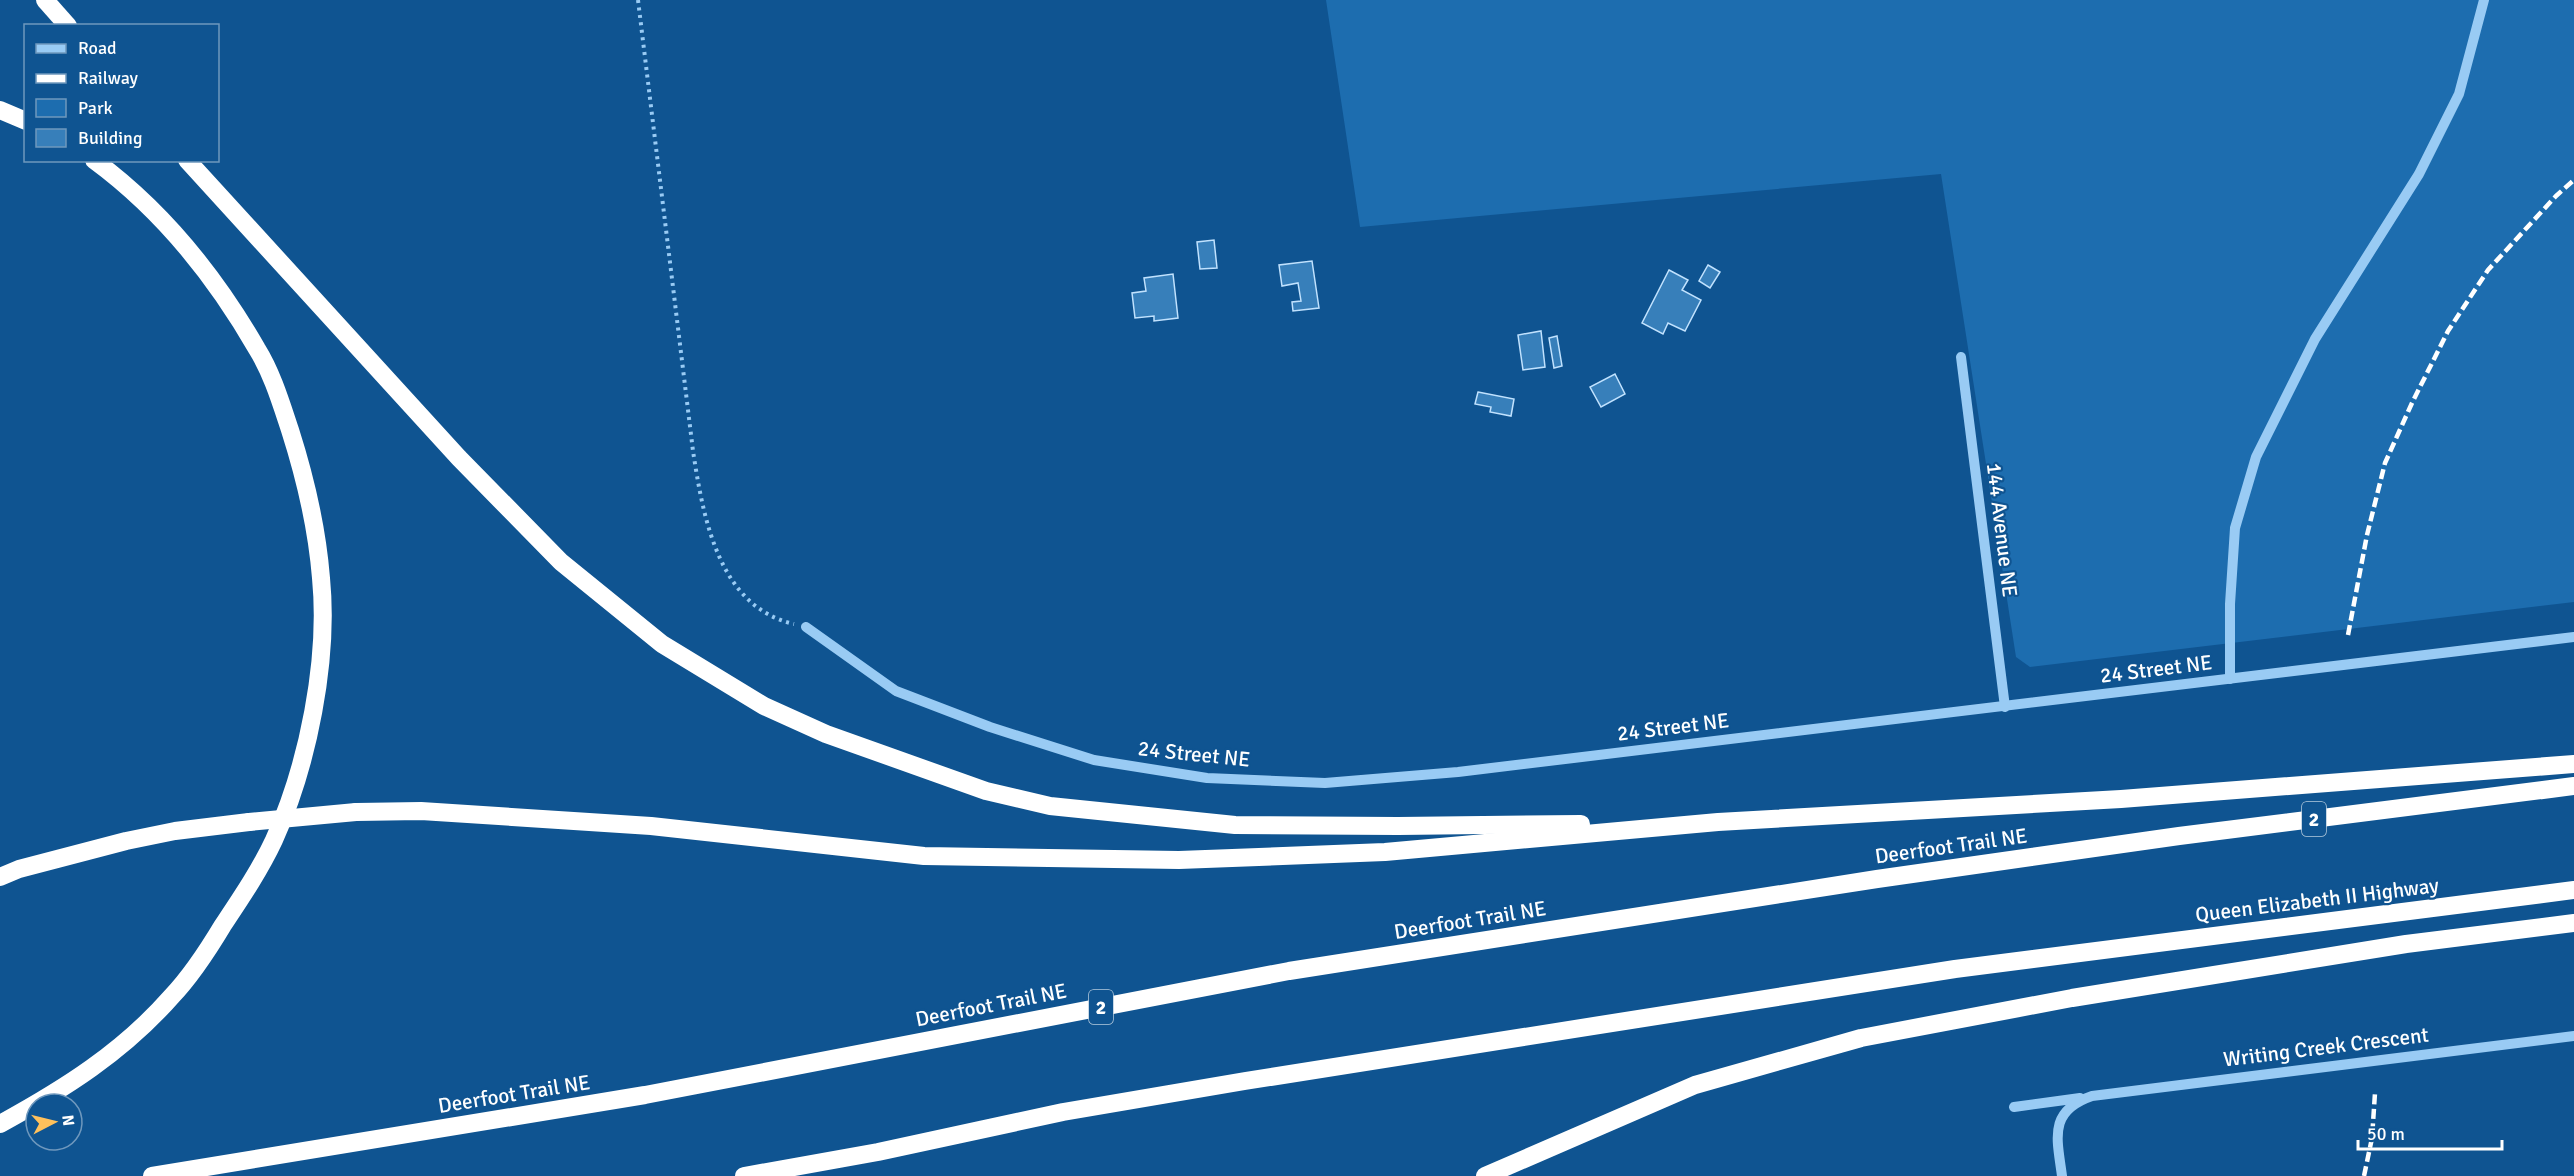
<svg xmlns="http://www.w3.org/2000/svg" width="2574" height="1176" viewBox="0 0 2574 1176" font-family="Signika,sans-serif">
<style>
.green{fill:#1d6daf}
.building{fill:#377fba;stroke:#c1e2fe;stroke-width:1.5}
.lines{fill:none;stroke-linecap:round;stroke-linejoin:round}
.path{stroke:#99cbf4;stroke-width:4;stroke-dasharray:3 4.5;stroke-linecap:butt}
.minor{stroke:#99cbf4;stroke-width:10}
.highway{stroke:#fff;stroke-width:18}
.rail{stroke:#fff;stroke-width:4.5;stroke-dasharray:10 4.5;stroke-linecap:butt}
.highway-bridge{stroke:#fff;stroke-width:18}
.labels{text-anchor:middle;stroke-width:4.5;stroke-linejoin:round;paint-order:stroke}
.shield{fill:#0f5491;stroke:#b7ccde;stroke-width:1.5}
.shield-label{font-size:20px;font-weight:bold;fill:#fff}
.street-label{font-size:21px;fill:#fff;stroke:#0f5491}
</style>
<rect width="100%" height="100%" fill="#0f5491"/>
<polygon class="green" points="1326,0 2574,0 2574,602 2030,667 2016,657 1941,174 1360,227"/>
<g class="building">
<polygon points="1214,240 1217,268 1200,269 1197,242"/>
<polygon points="1312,261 1319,308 1293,311 1292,302 1301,301 1298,283 1282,286 1279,265"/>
<polygon points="1708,265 1720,272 1710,288 1699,281"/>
<polygon points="1669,270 1688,280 1682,290 1701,300 1685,331 1668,323 1663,334 1642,323"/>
<polygon points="1173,274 1178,318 1154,321 1154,316 1135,318 1132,293 1146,291 1144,278"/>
<polygon points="1541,331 1545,367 1523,370 1518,335"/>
<polygon points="1557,336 1562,366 1554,368 1549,338"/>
<polygon points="1615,374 1625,394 1601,407 1590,387"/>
<polygon points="1478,392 1514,399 1511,416 1490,412 1491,407 1475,404"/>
</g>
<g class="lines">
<path class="path" d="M638 0 693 451C703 516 718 607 794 624"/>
<g class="minor">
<polyline points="1961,357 2005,707"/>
<polyline points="806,627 896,691 990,727 1094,760 1207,778 1325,783 1458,772 2574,637"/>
<polyline points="2230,679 2230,604 2235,528 2256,457 2315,339 2419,174 2459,94 2484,0"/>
<polyline points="2014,1107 2080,1098"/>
<path d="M2062 1176C2057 1138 2048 1111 2092 1096L2574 1036"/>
</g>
<g class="highway">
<polyline points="45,0 68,26"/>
<polyline points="0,110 26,121"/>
<polyline points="187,160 459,458 561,562 662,644 764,706 826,734 986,791 1050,806 1235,825 1398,826 1581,824"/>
<polyline points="356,812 421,811 651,826 924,856 1179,860 1385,852 1718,822 2121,799 2574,764"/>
<polyline points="0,877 19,869 126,841 175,831 249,822"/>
<path d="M0 1124C64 1089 123 1052 172 996 192 975 208 950 223 925 241 898 260 870 274 840 308 765 329 660 321 578 317 528 305 477 290 430 281 403 272 373 257 349 215 276 162 210 94 160"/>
<polyline points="152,1176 645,1095 1289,971 1877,879 2179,836 2574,786"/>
<polyline points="744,1176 878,1152 1063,1112 1245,1081 1955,969 2574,890"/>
<polyline points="1485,1176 1695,1085 1861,1038 2072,998 2208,976 2406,944 2574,923"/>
</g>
<g class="rail">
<polyline points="2348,635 2367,535 2385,463 2412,403 2448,331 2488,270 2556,196 2574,180"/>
<polyline points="2364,1176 2372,1138 2375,1093"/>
</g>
<polyline class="highway-bridge" points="249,822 356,812"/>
</g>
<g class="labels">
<g class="shield">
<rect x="2302" y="802" width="24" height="34" rx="4.5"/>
<rect x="1089" y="990" width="24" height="34" rx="4.5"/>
</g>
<g class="shield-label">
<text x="2314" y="826">2</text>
<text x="1101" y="1014">2</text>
</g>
<g class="street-label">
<text transform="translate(2002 530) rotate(83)" y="7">144 Avenue NE</text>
<text transform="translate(2156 669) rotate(-7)" y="7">24 Street NE</text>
<text transform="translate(1673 727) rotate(-7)" y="7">24 Street NE</text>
<text transform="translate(1194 754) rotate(6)" y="7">24 Street NE</text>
<text transform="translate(1951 846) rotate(-8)" y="7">Deerfoot Trail NE</text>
<text transform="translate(2317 900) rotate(-7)" y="7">Queen Elizabeth II Highway</text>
<text transform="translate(1470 920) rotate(-9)" y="7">Deerfoot Trail NE</text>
<text transform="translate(991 1005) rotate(-11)" y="7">Deerfoot Trail NE</text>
<text transform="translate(2326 1047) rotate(-7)" y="7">Writing Creek Crescent</text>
<text transform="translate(514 1094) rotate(-9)" y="7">Deerfoot Trail NE</text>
</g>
</g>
<rect x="24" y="24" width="195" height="138" fill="#0f5491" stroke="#6f98bd" stroke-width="1.5"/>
<rect x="36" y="44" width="30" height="9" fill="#99cbf4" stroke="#6f98bd" stroke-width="1.5"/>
<text x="78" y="54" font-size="18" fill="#ffffff">Road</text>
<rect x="36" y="74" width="30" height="9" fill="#ffffff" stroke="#6f98bd" stroke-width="1.5"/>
<text x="78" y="84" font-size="18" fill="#ffffff">Railway</text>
<rect x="36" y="99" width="30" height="18" fill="#1d6daf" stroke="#6f98bd" stroke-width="1.5"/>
<text x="78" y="114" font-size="18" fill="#ffffff">Park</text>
<rect x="36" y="129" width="30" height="18" fill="#377fba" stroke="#6f98bd" stroke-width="1.5"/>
<text x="78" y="144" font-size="18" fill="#ffffff">Building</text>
<g transform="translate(54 1122) rotate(83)"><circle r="28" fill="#0f5491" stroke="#6f98bd" stroke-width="1.5"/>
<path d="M0-4.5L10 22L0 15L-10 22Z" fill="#ffc15c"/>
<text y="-9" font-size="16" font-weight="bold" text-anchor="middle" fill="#ffffff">N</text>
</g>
<path d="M2358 1140v9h144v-9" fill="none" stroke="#ffffff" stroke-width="3"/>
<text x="2367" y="1140" font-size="18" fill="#ffffff" stroke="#0f5491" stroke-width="4.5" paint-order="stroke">50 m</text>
</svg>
